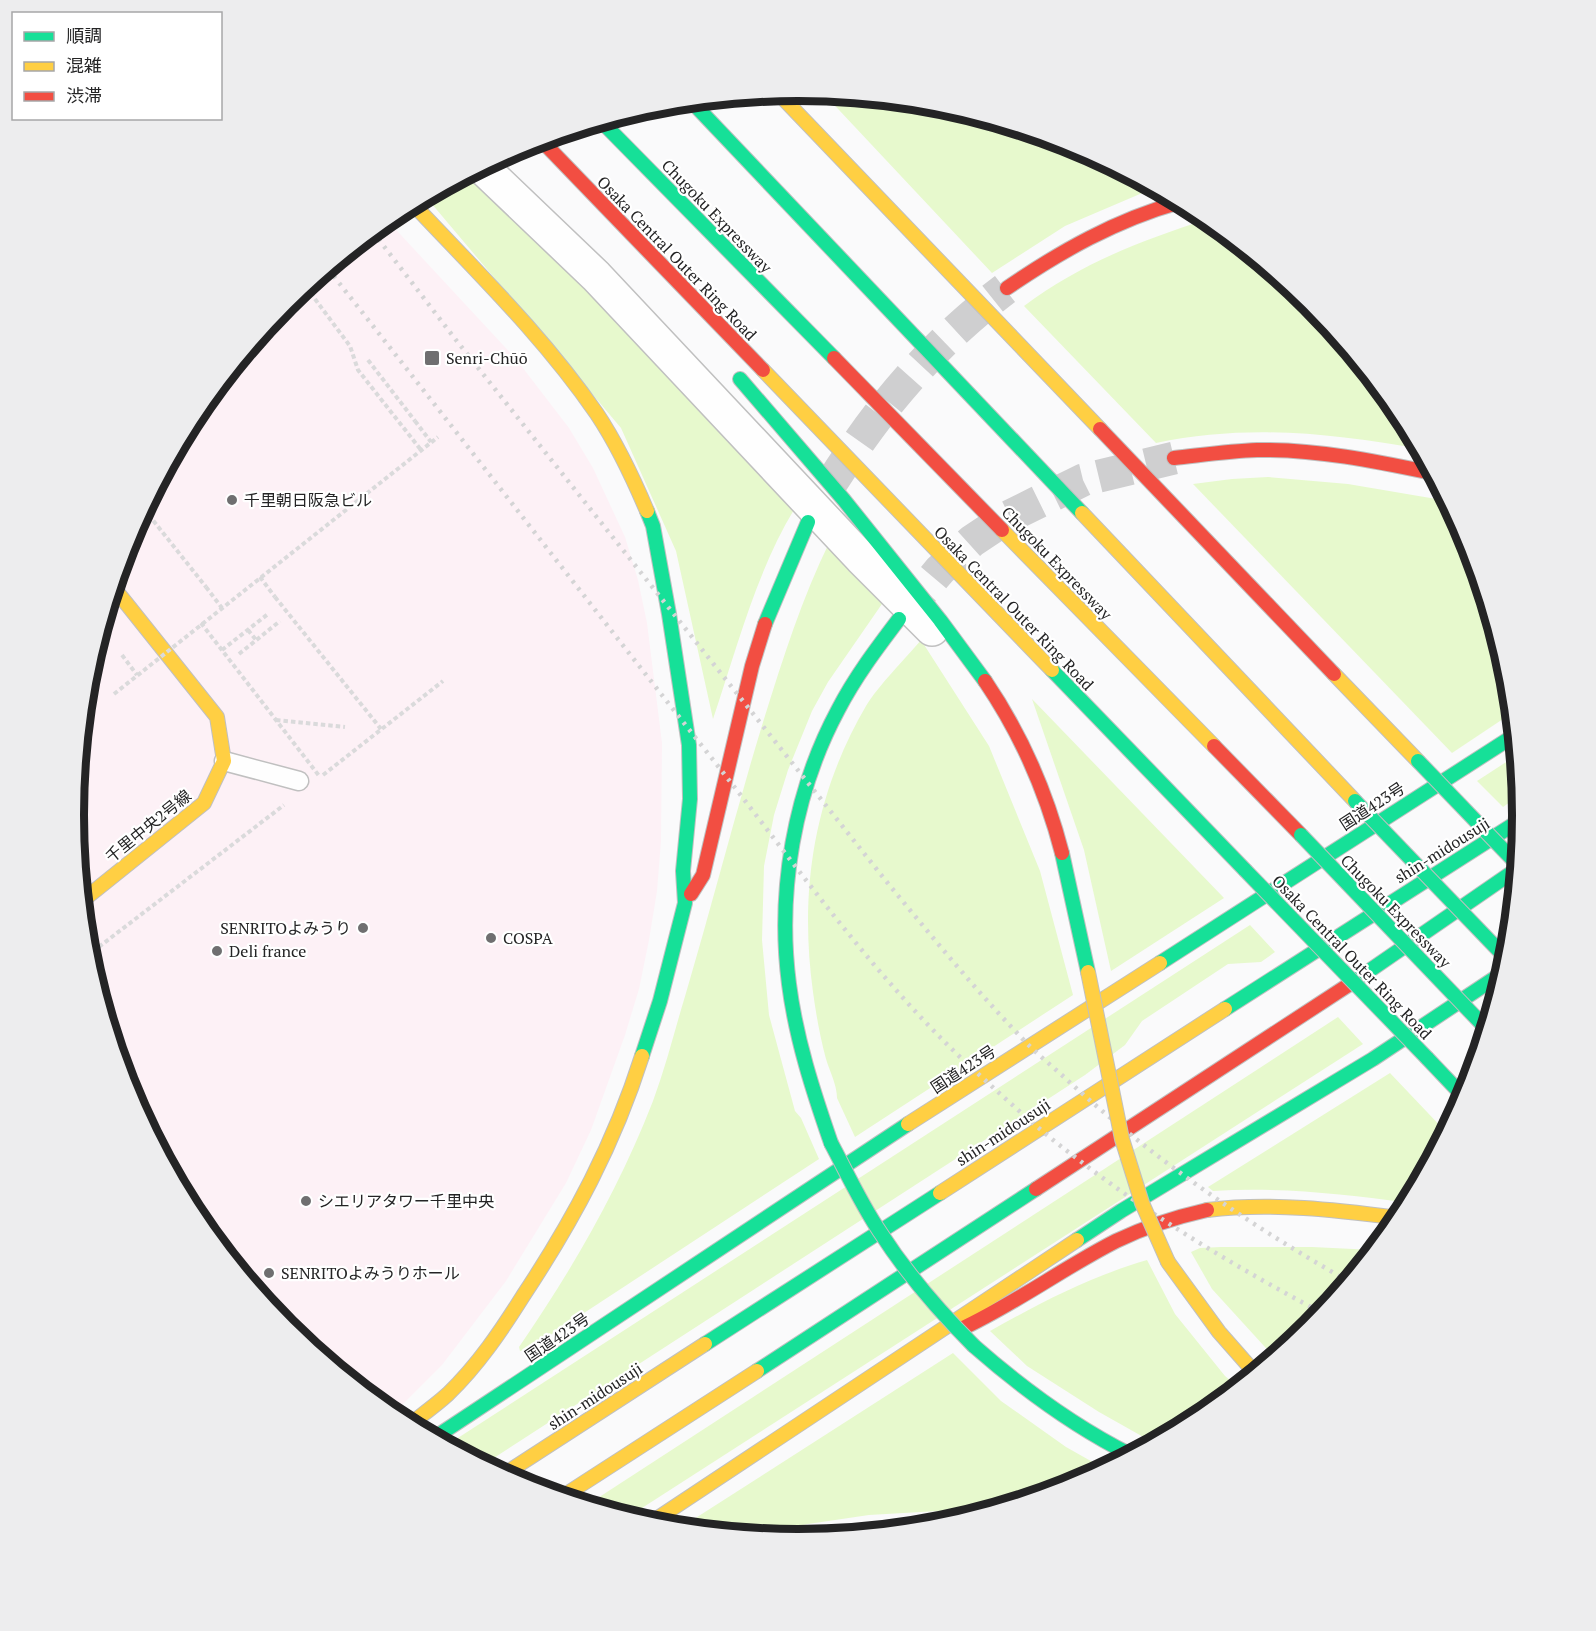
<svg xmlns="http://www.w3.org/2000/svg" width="1596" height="1631" viewBox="0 0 1596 1631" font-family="'PT Serif','Noto Sans JP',serif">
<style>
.commercial{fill:#fdf1f6}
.green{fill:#e7f9cd}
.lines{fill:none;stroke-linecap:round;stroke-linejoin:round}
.primary-tunnel{stroke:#cfcfd0;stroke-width:33;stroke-dasharray:33 16;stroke-linecap:butt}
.lane-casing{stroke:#c0c0c0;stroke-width:21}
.street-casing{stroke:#c0c0c0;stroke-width:36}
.fast-casing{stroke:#c0c0c0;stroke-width:16}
.slow-casing{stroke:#c0c0c0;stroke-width:16}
.jam-casing{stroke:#c0c0c0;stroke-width:16}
.path{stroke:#dadadb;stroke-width:4;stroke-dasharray:4.5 3;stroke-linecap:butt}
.lane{stroke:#fefefe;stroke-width:18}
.street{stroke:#fefefe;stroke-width:33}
.fast{stroke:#16e098;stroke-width:14}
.slow{stroke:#ffcf43;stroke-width:14}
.jam{stroke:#f24e42;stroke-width:14}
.rail{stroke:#d4d4d5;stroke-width:4.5;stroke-dasharray:3 6;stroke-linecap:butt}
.fast-bridge-casing{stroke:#c0c0c0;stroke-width:16;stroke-linecap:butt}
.slow-bridge-casing{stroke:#c0c0c0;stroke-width:16;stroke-linecap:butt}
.path-bridge{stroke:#dadadb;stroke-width:4;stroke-dasharray:4.5 3;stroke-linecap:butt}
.fast-bridge{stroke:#16e098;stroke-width:14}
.slow-bridge{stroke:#ffcf43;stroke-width:14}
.poi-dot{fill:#6f6f70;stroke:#fff;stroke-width:2}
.labels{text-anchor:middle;stroke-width:4.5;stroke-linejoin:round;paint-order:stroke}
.street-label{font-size:16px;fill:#242425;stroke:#fff}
.poi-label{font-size:16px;fill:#242425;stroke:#fff;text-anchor:start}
.rim{fill:none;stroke:#242425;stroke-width:8}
</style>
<rect width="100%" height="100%" fill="#fafafb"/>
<polygon class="commercial" points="387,220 516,359 569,428 593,468 625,537 638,580 647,623 662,743 661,841 657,891 649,940 639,989 625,1035 591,1130 566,1183 506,1281 442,1365 392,1415 285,1328 195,1218 129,1092 87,957 74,815 87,674 129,538 196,413 286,303"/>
<g class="green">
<polygon points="824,94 940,105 1076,146 1154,188 1065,226 992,273"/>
<path d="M467 175 562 264 795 508C756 572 737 648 713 719L676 551 621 428 426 197Z"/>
<path d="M1208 219 1311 303 1401 413 1420 449C1330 433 1247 424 1156 443L1024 306C1082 263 1140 241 1208 219Z"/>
<polygon points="1268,477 1348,484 1448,501 1467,539 1509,674 1512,713 1452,753 1193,484 1232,479"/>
<path d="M830 541 884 601 828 682 812 711 788 770 774 815 764 866 762 940 769 1015 795 1111 801 1118 819 1159 526 1351H520L519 1347C572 1270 619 1189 653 1101 666 1066 675 1029 686 993 713 902 736 810 764 719 783 658 802 598 830 541Z"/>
<path d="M921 640 989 746 1040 871 1073 995 855 1137 837 1098C837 1085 830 1072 826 1059 820 1037 816 1014 813 992 799 891 814 795 866 706 878 686 905 659 921 640Z"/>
<polygon points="1032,699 1224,898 1111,971 1084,850"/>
<polygon points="1517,755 1520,795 1503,807 1477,781"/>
<polygon points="1250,925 1275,952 1261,962 1228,964 1142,1021 1125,1045 1085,1075 483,1465 447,1445"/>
<polygon points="1338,1017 1363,1044 628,1517 587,1505"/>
<path d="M1390 1073 1446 1132 1408 1203C1344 1194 1279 1187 1213 1191L1208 1187Z"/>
<polygon points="1221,1247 1312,1247 1374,1250 1310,1328 1274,1357 1212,1289 1191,1252 1200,1248"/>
<path d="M1147 1260 1175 1314 1225 1376 1238 1387 1200 1418 1154 1443 1099 1412 1027 1366 990 1331C1044 1301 1087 1278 1147 1260Z"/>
<polygon points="953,1353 1001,1401 1066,1447 1105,1469 1075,1485 986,1512 938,1511 869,1515 808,1524 752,1535 680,1528"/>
</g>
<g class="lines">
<g class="primary-tunnel">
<path d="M832 482C881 405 932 345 1005 289"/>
<polyline points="902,615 940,570 972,541 1008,517 1083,480 1174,458"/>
</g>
<defs>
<polyline id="lane" points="224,761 299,781"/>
<polyline id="street" points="482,167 596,276 861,558 932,629"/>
<g id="fast">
<polyline points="691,101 1082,513"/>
<polyline points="602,122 834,358"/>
<polyline points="740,379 844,500 940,620 985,681"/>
<polyline points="765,624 808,522"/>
<polyline points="1052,670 1245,870"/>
<polyline points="1062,853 1088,972"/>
<polyline points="1160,963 1515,735"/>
<polyline points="1353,982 1517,869"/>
<polyline points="1225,1009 1522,819"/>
<polyline points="642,1056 660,1001 685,903 683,871 690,799 689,745 669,614 653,526 647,511"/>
<polyline points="1427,1058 1465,1098"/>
<path d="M831 1143C813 1091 796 1039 789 984 777 892 794 792 838 710 855 677 877 648 899 619"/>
<polyline points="1077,1240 1121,1211 1373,1059 1504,972"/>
<polyline points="705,1344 940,1193"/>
<path d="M974 1346C1023 1389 1073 1426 1131 1455"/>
<polyline points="757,1371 1036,1189"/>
<polyline points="434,1438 908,1124"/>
</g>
<g id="slow">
<polyline points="778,93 1100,429"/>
<path d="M413 204C477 272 544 337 597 414 617 444 633 478 647 511"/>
<polyline points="763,370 1052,670"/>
<polyline points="1082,513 1355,801"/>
<polyline points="1002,530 1214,746"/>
<polyline points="1334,674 1418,761"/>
<polyline points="82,901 204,803 224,761 217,717 114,588"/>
<polyline points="908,1124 1160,963"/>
<polyline points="940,1193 1225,1009"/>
<path d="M1207 1210C1272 1202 1336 1210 1400 1218"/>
<polyline points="1168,1262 1219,1332 1255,1373"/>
<path d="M409 1425C422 1415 436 1405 448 1394 478 1365 501 1331 523 1296 574 1219 614 1144 642 1056"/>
<polyline points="503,1475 705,1344"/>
<polyline points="562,1497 757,1371"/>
<polyline points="649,1524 1077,1240"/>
</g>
<g id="jam">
<polyline points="541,140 763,370"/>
<path d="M1007 288C1061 251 1116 220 1180 202"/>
<polyline points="834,358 1002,530"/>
<polyline points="1100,429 1334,674"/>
<path d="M1174 458C1202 455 1229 451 1257 450 1316 449 1375 461 1432 473"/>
<path d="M985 681C1021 734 1046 791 1062 853"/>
<polyline points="1214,746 1301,835"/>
<polyline points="691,894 703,875 752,666 765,624"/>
<polyline points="1036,1189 1353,982"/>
<path d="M961 1329C1015 1304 1063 1268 1116 1241 1145 1227 1176 1217 1207 1210"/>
</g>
</defs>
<use href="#lane" class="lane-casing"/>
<use href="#street" class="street-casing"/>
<use href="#fast" class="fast-casing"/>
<use href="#slow" class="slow-casing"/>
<use href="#jam" class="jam-casing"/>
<g class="path">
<polyline points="368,360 415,421"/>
<polyline points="144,509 206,587"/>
<polyline points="275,597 381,729"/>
<polyline points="248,630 256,640"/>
<polyline points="222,650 268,614"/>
<polyline points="239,654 280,621"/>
<polyline points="276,720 345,727"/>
<polyline points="323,775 443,681"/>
<polyline points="87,956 284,805"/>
</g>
<use href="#lane" class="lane"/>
<use href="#street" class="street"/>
<use href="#fast" class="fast"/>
<use href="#slow" class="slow"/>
<use href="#jam" class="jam"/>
<g class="rail">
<path d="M373 232 456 340 886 881C929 933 972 986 1019 1035 1033 1051 1050 1064 1065 1078 1152 1158 1246 1223 1348 1281"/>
<path d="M328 269C461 437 592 607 725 775 804 876 880 984 975 1071 1008 1101 1040 1131 1075 1157 1152 1217 1236 1267 1322 1313"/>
</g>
<defs>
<g id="fast-bridge">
<polyline points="1418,761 1518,865"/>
<polyline points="1355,801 1508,960"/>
<polyline points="1301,835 1481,1023"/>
<polyline points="1245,870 1427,1058"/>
<path d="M831 1143C847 1173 861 1204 880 1232 907 1274 939 1311 974 1346"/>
</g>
<polyline id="slow-bridge" points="1088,972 1122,1139 1142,1203 1168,1262"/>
</defs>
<use href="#fast-bridge" class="fast-bridge-casing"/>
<use href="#slow-bridge" class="slow-bridge-casing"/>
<g class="path-bridge">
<polyline points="306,287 350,346 358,370 421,450"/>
<polyline points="415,421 431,442"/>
<polyline points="260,577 275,597"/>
<polyline points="206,587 222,608"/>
<polyline points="201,623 320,777"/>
<polyline points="122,655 137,675"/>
<polyline points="114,694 438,437"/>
</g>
<use href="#fast-bridge" class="fast-bridge"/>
<use href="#slow-bridge" class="slow-bridge"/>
</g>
<g class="poi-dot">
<rect x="424" y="350" width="16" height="16" rx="3"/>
<circle cx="232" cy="500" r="6"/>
<circle cx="363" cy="928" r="6"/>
<circle cx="491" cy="938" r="6"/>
<circle cx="217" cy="951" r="6"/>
<circle cx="306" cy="1201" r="6"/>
<circle cx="269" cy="1273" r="6"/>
</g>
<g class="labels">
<g class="street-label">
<text transform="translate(717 216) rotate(46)" y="6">Chugoku Expressway</text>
<text transform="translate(677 258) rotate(46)" y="6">Osaka Central Outer Ring Road</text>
<text transform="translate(1057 563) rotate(46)" y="6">Chugoku Expressway</text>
<text transform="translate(1014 608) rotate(46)" y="6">Osaka Central Outer Ring Road</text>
<text transform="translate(1372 806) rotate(-33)" y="6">国道423号</text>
<text transform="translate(148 826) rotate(-39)" y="6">千里中央2号線</text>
<text transform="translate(1442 850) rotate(-32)" y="6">shin-midousuji</text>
<text transform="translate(1396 911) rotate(46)" y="6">Chugoku Expressway</text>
<text transform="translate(1352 957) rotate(46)" y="6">Osaka Central Outer Ring Road</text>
<text transform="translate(963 1069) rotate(-33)" y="6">国道423号</text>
<text transform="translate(1003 1132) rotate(-33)" y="6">shin-midousuji</text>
<text transform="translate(557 1337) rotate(-34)" y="6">国道423号</text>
<text transform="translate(595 1396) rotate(-33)" y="6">shin-midousuji</text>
</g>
<g class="poi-label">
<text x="446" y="364">Senri-Chūō</text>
<text x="244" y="506">千里朝日阪急ビル</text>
<text x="351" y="934" text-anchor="end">SENRITOよみうり</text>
<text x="503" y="944">COSPA</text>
<text x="229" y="957">Deli france</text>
<text x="318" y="1207">シエリアタワー千里中央</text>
<text x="281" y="1279">SENRITOよみうりホール</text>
</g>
</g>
<path d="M0 0H1596V1631H0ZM84 815a714 714 0 1 1 1428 0a714 714 0 1 1-1428 0Z" fill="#ededee" fill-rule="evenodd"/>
<path class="rim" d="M84 815a714 714 0 1 1 1428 0a714 714 0 1 1-1428 0Z"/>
<rect x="12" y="12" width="210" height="108" fill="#ffffff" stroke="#a7a7a8" stroke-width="1.5"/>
<rect x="24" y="32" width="30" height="9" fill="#16e098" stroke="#a7a7a8" stroke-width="1.5"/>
<text x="66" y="42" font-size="18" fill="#242425">順調</text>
<rect x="24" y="62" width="30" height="9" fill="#ffcf43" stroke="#a7a7a8" stroke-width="1.5"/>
<text x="66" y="72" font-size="18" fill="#242425">混雑</text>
<rect x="24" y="92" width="30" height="9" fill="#f24e42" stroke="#a7a7a8" stroke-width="1.5"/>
<text x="66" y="102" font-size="18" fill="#242425">渋滞</text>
</svg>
